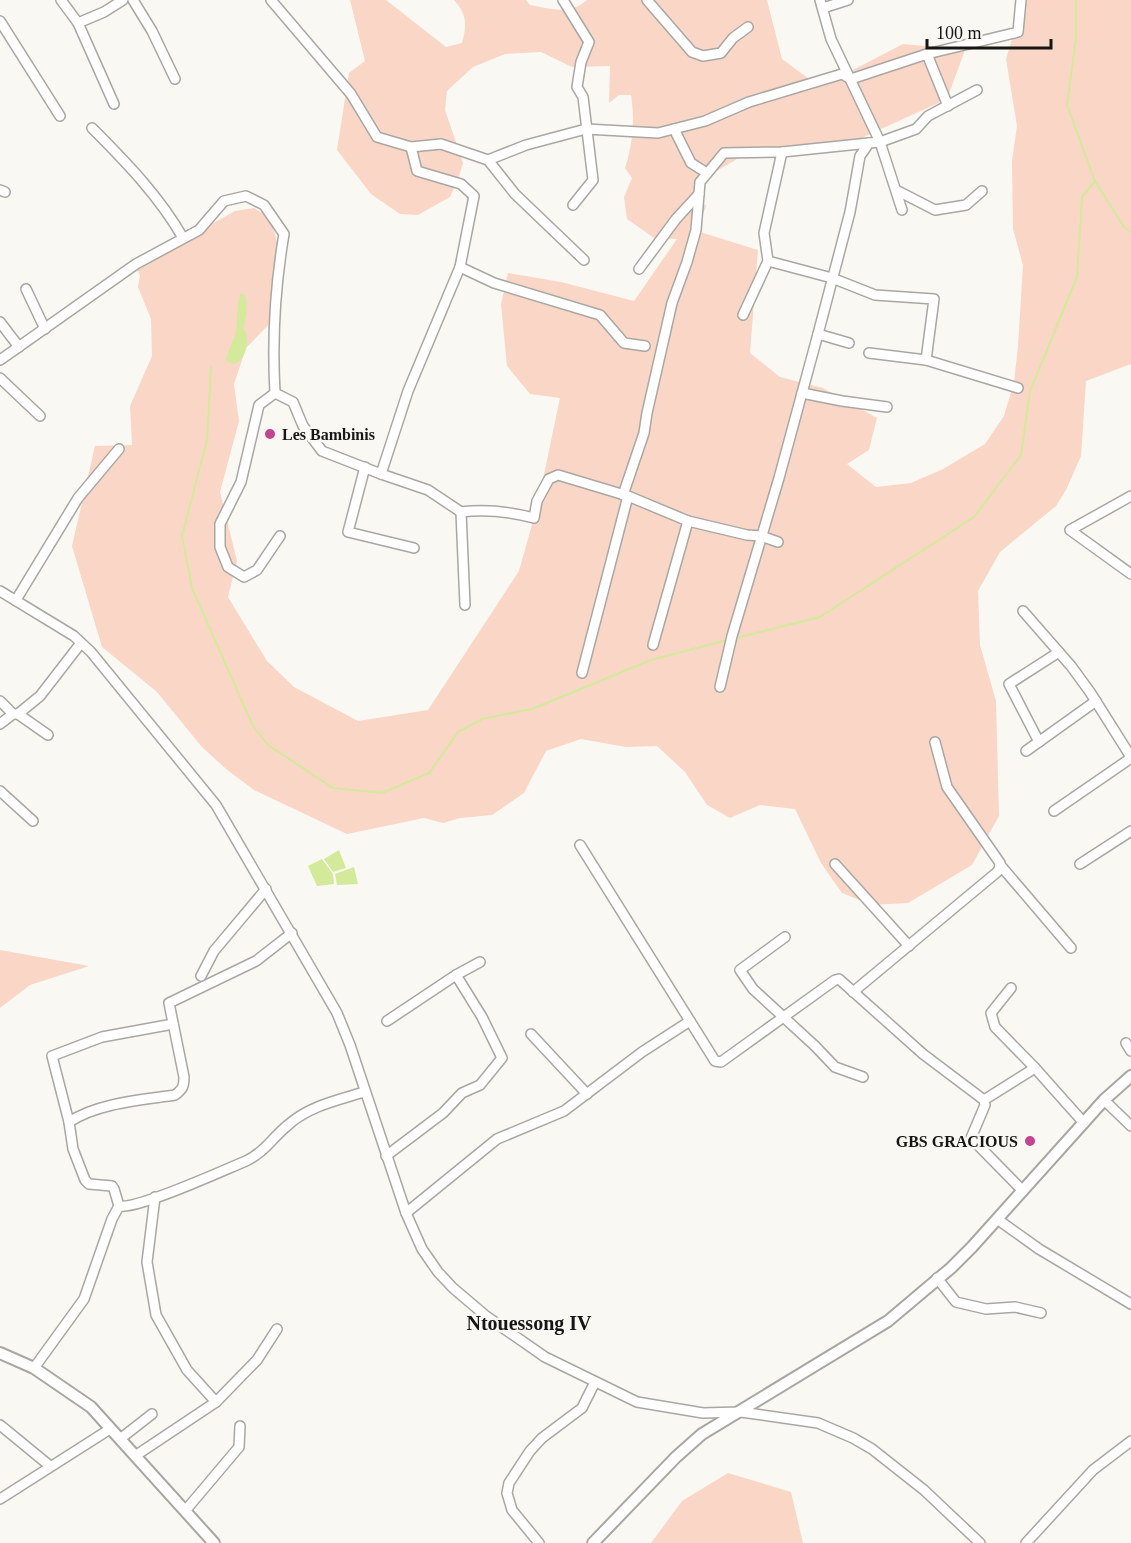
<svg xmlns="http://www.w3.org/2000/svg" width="1131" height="1543" viewBox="0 0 1131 1543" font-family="'Times New Roman',serif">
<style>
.green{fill:#fad6c6}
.water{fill:#d2ea99}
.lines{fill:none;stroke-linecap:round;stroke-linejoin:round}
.stream{stroke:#d2ea99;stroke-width:2}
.minor-casing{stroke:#a9a7a3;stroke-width:12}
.tertiary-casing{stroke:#a9a7a3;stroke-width:14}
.minor{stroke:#fff;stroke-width:9}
.tertiary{stroke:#fff;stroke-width:10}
.poi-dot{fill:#c3448f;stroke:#faf8f3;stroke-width:2}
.labels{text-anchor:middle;stroke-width:5;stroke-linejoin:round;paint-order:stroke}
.poi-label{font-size:16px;font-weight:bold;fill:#171615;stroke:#faf8f3;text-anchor:start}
.quarter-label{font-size:20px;font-weight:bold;fill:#171615;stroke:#faf8f3}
</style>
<rect width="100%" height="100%" fill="#faf8f3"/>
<g class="green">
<path d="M350 0H386L446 47 462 43C467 25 467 14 454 0H526L530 5C550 9 571 15 587 0H767L782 59 820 87 903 44 965 50 947 99 846 145 750 149 734 161 695 183 696 195 706 206 697 231 758 250 750 353 780 377 823 388 877 418 869 450 847 464 876 487 911 483 943 469 985 444 1004 416 1014 382 1018 346 1023 265 1013 229 1012 161 1017 126 1006 59 1016 26 1018 0H1131V364L1086 381 1081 456 1066 490 1056 506 1000 552 978 591 980 645 996 701 999 816 972 865 908 903 872 905 842 893 821 863 795 809 760 805 730 818 707 805 685 772 657 746 626 747 581 739 546 751 524 793 492 815 460 818 443 823 424 818 347 834 254 790 226 769 201 746 157 692 102 647 72 546 95 446 132 445 130 406 152 356 151 319 138 287 140 276 136 266 235 211 254 208C257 210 263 213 266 216 285 238 278 289 277 316L246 348 234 384 239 421 220 492 237 561 228 597 267 661 294 687 358 721 428 710 519 571 538 503 560 398 530 394 507 366 501 304 508 273 561 282 634 301 677 239 654 238 627 219 624 197 632 178 625 168C633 143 635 121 631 95H619L609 103 610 66 572 67 541 52 505 54 473 67 447 91 445 110 463 163 458 180 450 197 418 215 400 214 371 194 337 150 349 73 365 61Z"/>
<polygon points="0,950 89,966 30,985 0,1008"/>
<polygon points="728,1473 791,1492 803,1543 651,1543 682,1501"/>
</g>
<g class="water">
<path d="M241 293 245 296C248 307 246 314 244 325 243 334 244 325 246 334 249 345 245 359 235 364L229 363 226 359C228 350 234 342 236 332 238 318 236 306 241 293Z"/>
<polygon points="339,850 346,868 333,872 324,859"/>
<polygon points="322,859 333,874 334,884 317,886 308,866"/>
<polygon points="354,867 358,884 337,885 335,874"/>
</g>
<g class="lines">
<g class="stream">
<polyline points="1076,0 1076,38 1067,105 1095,181 1124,227 1131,232"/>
<polyline points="211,367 207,440 182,536 192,588 253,726 268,745 333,788 382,793 429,773 458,732 482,719 532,709 651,660 727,640"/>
<polyline points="736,638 820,617 974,517 1021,455 1030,391 1077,277 1082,197 1095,181"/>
</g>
<defs>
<g id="minor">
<polyline points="61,0 78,23 104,12 123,0"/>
<polyline points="133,0 152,31 175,79"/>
<polyline points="271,0 351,94 377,137 411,147 441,144 488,160 526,145 586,129 658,133 705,121 749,102 842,74 851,79 927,54 1018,32 1021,0"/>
<polyline points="563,0 589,42 581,62 577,87 583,97 593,180 573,205"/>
<polyline points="647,0 692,52 703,56 721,53 733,38 748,27"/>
<polyline points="820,0 831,39 880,142 902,210"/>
<polyline points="823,8 848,0"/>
<polyline points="0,21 60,116"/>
<polyline points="78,23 114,104"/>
<polyline points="927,54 948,106"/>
<path d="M92 128C125 161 160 197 183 238"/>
<polyline points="674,129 691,163 707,173"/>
<polyline points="488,160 515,194 584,260"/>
<polyline points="0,190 5,192"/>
<polyline points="896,190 935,210 966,205 982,191"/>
<polyline points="768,261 832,278 875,295 934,299 926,360"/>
<polyline points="460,267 494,283 600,315 624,343 645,346"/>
<polyline points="639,269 676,219 699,194"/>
<polyline points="26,289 45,329"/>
<polyline points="743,315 768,261 764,233 782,152"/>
<polyline points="0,322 19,347"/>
<polyline points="849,343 818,334 850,212 860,156 869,143 880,142 916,129 928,116 977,90"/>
<polyline points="869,353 926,360 1018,388"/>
<path d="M0 360 136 264 199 230 224 201 246 196 264 205 284 234C275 287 272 340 275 393"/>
<polyline points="0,378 40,416"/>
<polyline points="802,393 842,401 887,407"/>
<polyline points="365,467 348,532 414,548"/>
<polyline points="381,474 408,391 460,267 474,196 461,184 417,171 411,147"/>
<polyline points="623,495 644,433 647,413 672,303 687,262 696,230 700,182 724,153 782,152 869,143"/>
<polyline points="1131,496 1070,530 1131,574"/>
<polyline points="461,512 465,605"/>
<path d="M280 536 257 570 244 577 228 567 220 547V524L241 482 259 405 275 393 293 402 303 426 322 451 381 474 428 490 461 512C485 509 511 512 534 518L537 501 549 479 558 475 628 496 688 521 747 535 761 536 778 542"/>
<polyline points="0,591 74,636 91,652 216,805 337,1013 350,1045 406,1213 422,1249 438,1272 453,1288 486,1316 545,1357 637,1402 703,1413 741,1412 818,1423 853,1438 872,1449 924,1490 980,1543"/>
<polyline points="16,600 78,498 119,449"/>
<polyline points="1023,611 1071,666 1090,692 1131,757"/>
<polyline points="653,645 688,521"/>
<polyline points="582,673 628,496"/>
<polyline points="720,687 732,636 779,478 818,334"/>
<polyline points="0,701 13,714"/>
<polyline points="18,714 40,696 81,643"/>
<polyline points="0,724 13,714 18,714 48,735"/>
<polyline points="1039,742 1009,684 1059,652"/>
<polyline points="1026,751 1096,701"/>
<polyline points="0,791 33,821"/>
<polyline points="1054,811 1131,758"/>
<polyline points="580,845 715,1061 721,1062 835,980 839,979 923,1054 984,1100 985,1105 971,1138 1023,1191"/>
<polyline points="835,864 909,946"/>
<polyline points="1080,864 1131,831"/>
<polyline points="1001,866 1071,948"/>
<polyline points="785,937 740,970 753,989 815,1046 835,1067 863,1077"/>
<polyline points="201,976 214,951 266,889"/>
<polyline points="1011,988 991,1013 995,1027 1035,1068"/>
<polyline points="853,992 996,873 999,870 1000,863 947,787 935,742"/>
<polyline points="387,1021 456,975 480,962"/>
<polyline points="531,1034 587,1094"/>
<polyline points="1126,1043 1131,1051"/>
<polyline points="984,1100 1035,1068 1084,1123"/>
<polyline points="1104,1100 1131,1126"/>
<path d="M69 1122C98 1103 141 1100 175 1095 183 1089 184 1086 184 1077L169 1003 256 961 292 933"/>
<polyline points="386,1156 443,1113 462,1093 480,1085 502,1058 482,1017 456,975"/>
<polyline points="155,1197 147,1262 156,1315 187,1370 216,1402"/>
<polyline points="119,1206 114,1189 112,1186 89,1184 85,1180 73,1149 69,1122 52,1056 102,1037 173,1024"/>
<polyline points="406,1213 497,1139 564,1111 642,1052 690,1021"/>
<polyline points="997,1219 1039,1249 1131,1304"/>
<polyline points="937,1278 956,1302 986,1309 1015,1307 1041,1313"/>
<path d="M34 1368 84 1299 112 1219 119 1206C137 1210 224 1170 246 1161 266 1151 272 1138 288 1125 309 1106 338 1100 364 1092"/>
<polyline points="0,1425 50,1466"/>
<polyline points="120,1439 152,1414"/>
<polyline points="135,1456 216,1402 257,1360 277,1329"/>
<polyline points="0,1499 110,1429"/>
<polyline points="185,1511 239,1447 240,1426"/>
<polyline points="539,1543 512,1510 507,1493 509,1483 530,1451 542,1438 582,1408 595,1382"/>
<polyline points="1026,1543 1093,1470 1131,1441"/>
</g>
<g id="tertiary">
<polyline points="0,1353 34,1368 91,1407 214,1543"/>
<polyline points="593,1543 676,1457 702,1434 888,1321 951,1268 972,1247 1104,1100 1131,1076"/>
</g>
</defs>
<use href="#minor" class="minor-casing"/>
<use href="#tertiary" class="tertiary-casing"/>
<use href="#minor" class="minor"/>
<use href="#tertiary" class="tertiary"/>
</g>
<g class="poi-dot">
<circle cx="270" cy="434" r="6"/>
<circle cx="1030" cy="1141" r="6"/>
</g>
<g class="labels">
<g class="poi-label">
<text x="282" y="440">Les Bambinis</text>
<text x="1018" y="1147" text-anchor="end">GBS GRACIOUS</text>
</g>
<g class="quarter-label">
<text x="529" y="1330">Ntouessong IV</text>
</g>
</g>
<path d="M927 39v9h124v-9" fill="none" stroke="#171615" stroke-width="3"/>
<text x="936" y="39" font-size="18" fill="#171615" stroke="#faf8f3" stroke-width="4.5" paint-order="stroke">100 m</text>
</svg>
